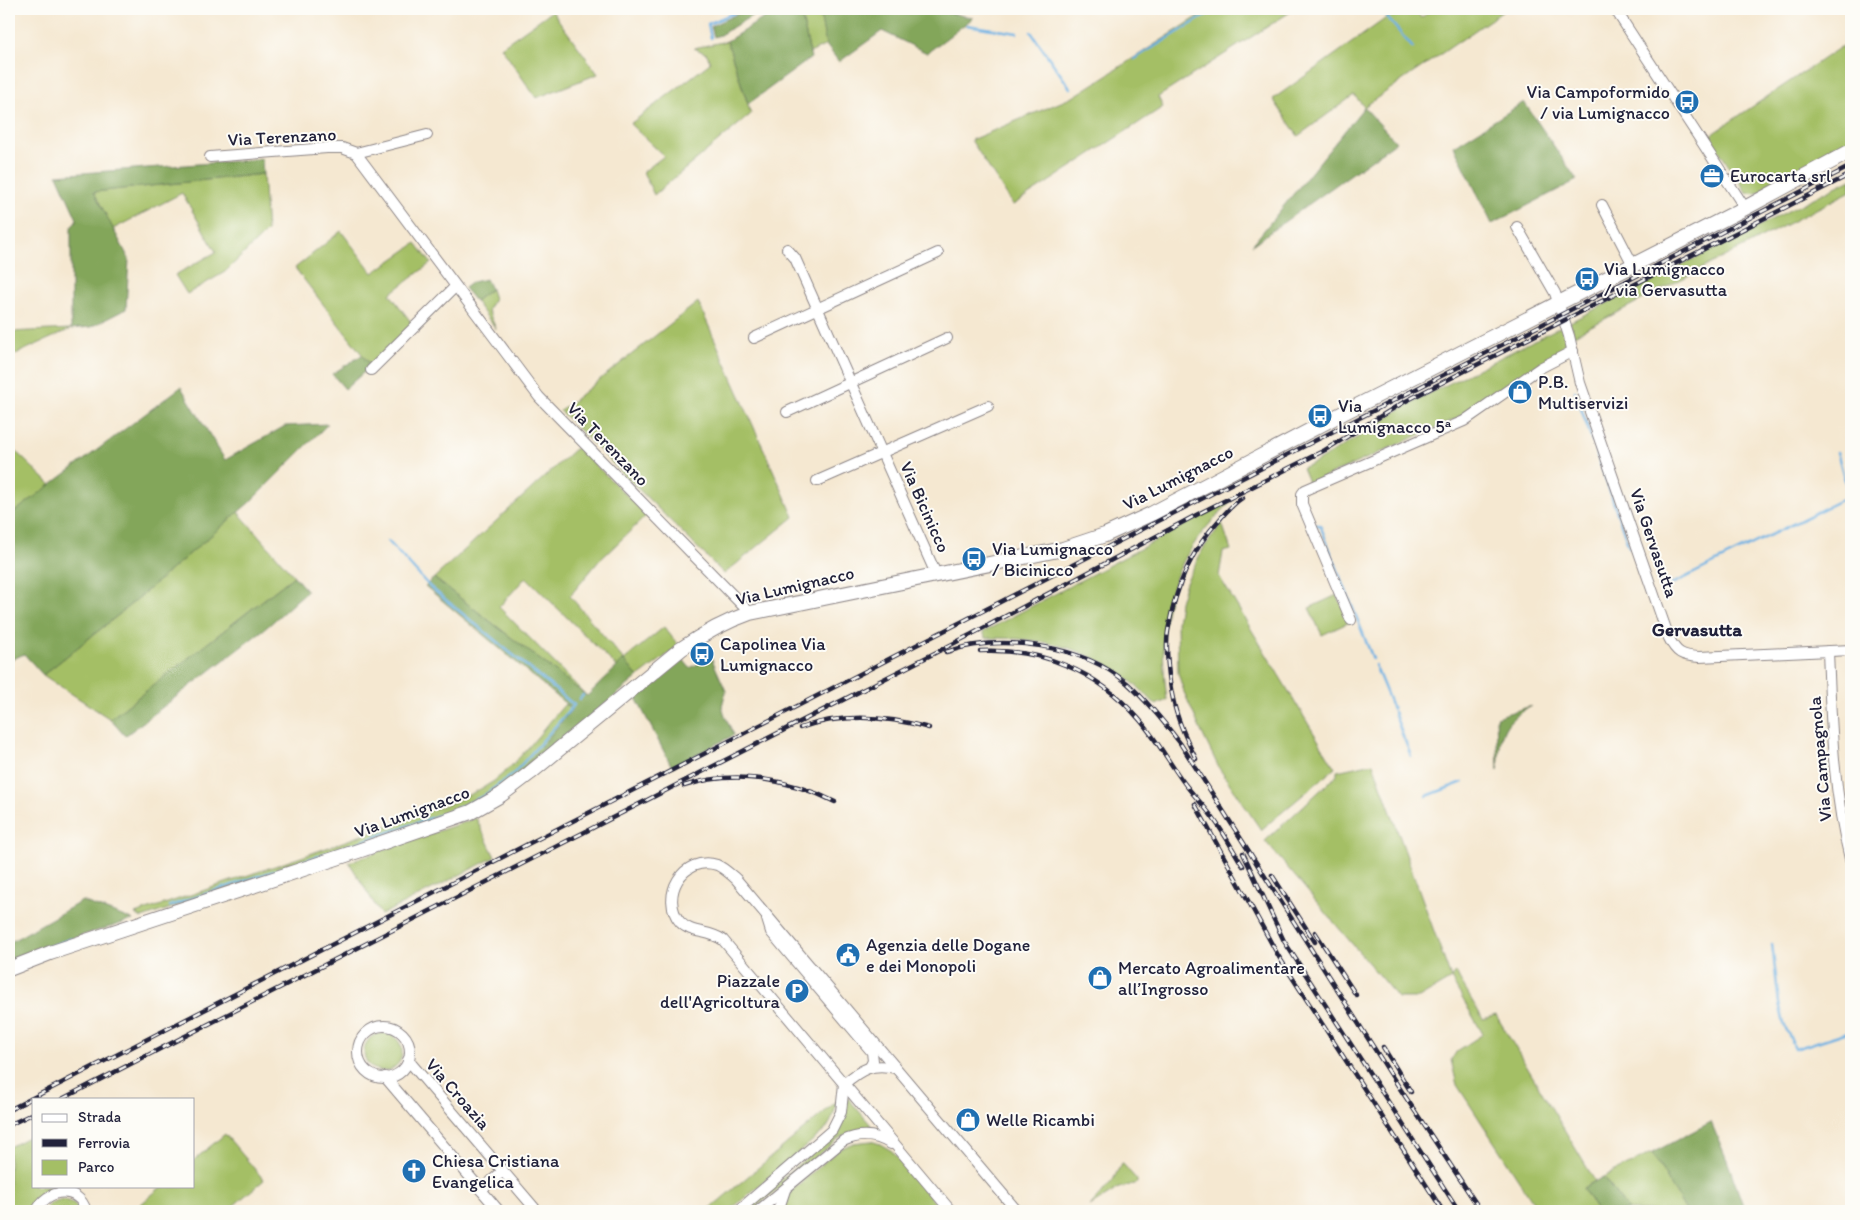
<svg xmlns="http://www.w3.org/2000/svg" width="1860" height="1220" viewBox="0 0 1860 1220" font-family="Itim,sans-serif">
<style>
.green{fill:#a4bf65;stroke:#637050}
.forest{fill:#83a65a;stroke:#52644a}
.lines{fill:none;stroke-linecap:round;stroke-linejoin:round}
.stream{stroke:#6db1e3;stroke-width:2.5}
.minor-casing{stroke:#8c8586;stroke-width:12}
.secondary-casing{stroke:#8c8586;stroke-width:16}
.minor{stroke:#fff;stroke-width:10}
.secondary{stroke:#fff;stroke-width:14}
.rail-casing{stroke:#22223b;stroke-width:4.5}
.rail{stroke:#fdfcf7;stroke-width:2.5;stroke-dasharray:8;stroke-linecap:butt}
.labels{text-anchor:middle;stroke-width:4;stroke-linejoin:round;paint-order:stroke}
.poi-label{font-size:18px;fill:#22223b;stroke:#fdfcf7;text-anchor:start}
.street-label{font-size:18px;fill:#22223b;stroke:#fdfcf7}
.neighbourhood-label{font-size:19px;font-weight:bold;fill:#22223b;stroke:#fdfcf7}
</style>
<rect width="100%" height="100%" fill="#fdfcf7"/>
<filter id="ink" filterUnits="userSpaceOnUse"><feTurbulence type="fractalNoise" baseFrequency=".02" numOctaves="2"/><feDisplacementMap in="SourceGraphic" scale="10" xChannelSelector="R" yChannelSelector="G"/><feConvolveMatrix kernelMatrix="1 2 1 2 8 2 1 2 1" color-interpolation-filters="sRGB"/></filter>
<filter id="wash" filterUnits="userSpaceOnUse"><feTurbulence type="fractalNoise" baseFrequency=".0096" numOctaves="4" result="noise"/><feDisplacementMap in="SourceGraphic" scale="20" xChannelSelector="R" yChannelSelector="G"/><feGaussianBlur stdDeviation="1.12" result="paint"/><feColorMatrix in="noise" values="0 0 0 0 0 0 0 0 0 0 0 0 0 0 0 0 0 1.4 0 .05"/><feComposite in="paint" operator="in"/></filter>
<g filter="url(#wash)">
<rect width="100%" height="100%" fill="#f5e8d1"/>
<g class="green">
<polygon points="800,9 819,9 826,45 810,53"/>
<polygon points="1210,9 1295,9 1158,97 1163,107 1013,205 971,140 1073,97"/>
<polygon points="1384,9 1415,9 1421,18 1433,9 1506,9 1364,107 1354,95 1298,136 1273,99 1389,16"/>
<polygon points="552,11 598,74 536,98 501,47"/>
<polygon points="1851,40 1851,145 1760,192 1754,194 1746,192 1709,136"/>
<polygon points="727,41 751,114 654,195 643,172 664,156 630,124 710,63 707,54 694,48"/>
<polygon points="263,174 267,231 225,272 187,294 175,275 216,252 182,193 113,229 93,192"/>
<polygon points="1851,179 1851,191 1574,335 1570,322"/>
<polygon points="341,231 373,273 416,243 431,263 390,294 414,326 371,366 295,268"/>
<polygon points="491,289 494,299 488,310 496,329 475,301"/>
<polygon points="698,302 794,517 724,574 560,411"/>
<polygon points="1562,326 1566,343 1562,351 1469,413 1309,484 1302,468 1316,462 1365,433 1405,406"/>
<polygon points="71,329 9,357 9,332"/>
<polygon points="9,445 51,485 9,516"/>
<polygon points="577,447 647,515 598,562 570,596 624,660 664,627 679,646 638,677 624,660 617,667 526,577 499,607 587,696 434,578"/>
<path d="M1234 499C1168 560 1156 613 1167 700L1156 705C1109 653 1054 637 986 638L983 632Z"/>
<polygon points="238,512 294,576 110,719 43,675 122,612"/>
<polygon points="1222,523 1231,550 1223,552 1219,576 1335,768 1261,830 1219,768 1201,731 1184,692 1178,673 1177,623 1180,602 1186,582 1203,549"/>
<polygon points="1337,595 1350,622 1322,635 1309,608"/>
<path d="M565 704 573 710 522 770 511 781 472 806 142 918 135 914 307 855 456 801C468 795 482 789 494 781 521 760 542 730 565 704Z"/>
<polygon points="1373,763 1451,978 1455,972 1483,1019 1496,1015 1595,1181 1583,1188 1597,1211 1539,1211 1457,1085 1451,1060 1457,1051 1483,1034 1451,979 1419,998 1398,998 1265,841 1337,775 1337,771"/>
<polygon points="476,818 495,857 381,915 349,862"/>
<circle cx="383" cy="1052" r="19"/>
<path d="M847 1097 876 1131C862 1130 850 1131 838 1139L753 1210 756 1201 835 1133 844 1115Z"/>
<path d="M836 1102C835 1113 832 1122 824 1131L729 1211H707Z"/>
<path d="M34 1134V1186L55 1187C42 1190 34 1199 31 1211H9V1147Z"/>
<polygon points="225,1134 264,1180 227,1211 133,1211 162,1186 194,1186 194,1160"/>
<polygon points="871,1141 880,1144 892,1151 942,1211 782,1211 789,1193 838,1150 853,1143"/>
<polygon points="1652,1153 1686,1211 1629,1211 1603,1177"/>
<polygon points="1121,1164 1123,1164 1137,1180 1137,1183 1119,1188 1090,1206 1113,1180"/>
<polygon points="62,1199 74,1203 79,1211 44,1211 50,1203"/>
</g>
<g class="forest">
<polygon points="748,9 763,9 720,35 714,37 711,26"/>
<polygon points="789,9 800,9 811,58 748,104 727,41 767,16"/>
<polygon points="819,9 933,9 973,18 927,53 882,31 839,62 826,45"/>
<polygon points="1524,102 1577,180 1492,224 1454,146"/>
<polygon points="1364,107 1396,142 1252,245"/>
<polygon points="262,159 263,174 94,192 129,259 126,309 91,327 71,329 71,228 77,219 57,175"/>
<polygon points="486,279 491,289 475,301 464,288 472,282"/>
<polygon points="362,355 371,366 345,389 332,374"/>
<polygon points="181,387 225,460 285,426 328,424 250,502 122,612 43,675 24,654 9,661 9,516"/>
<polygon points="294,576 307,591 267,627 125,736 110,719"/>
<polygon points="434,578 587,696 624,660 638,677 511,781 522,770 572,709 425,586"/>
<polygon points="711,657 726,691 722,706 725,716 734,735 672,767 635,696 682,658 690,668"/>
<path d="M1531 706C1498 724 1501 737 1498 771L1496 717Z"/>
<polygon points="82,901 133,920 54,944 9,963 9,943"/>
<polygon points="1711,1122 1727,1160 1745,1211 1686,1211 1652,1153"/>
<polygon points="1603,1177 1629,1211 1597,1211 1583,1188"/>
</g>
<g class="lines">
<g class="stream">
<polyline points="1380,9 1413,48"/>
<polyline points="967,25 1017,33"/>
<polyline points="1031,32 1070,88"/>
<polyline points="711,38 708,24 743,9"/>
<polyline points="1134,59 1216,9"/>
<polyline points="1575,391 1629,547"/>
<polyline points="1837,452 1851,502"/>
<polyline points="1316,525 1320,525 1373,659"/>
<polyline points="1666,587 1843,499"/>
<polyline points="1375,665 1393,709"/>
<polyline points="580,699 583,695"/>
<polyline points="1394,712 1404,739"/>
<polyline points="1405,741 1411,756"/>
<polyline points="1427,796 1463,782"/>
<polyline points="170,906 452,811 485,795 514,773 574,705 430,587 388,541"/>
<polyline points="1772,944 1779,1003 1784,1024 1795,1049 1851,1031"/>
<polyline points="18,958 71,939"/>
</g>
</g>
</g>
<g filter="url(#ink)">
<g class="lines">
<defs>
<g id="minor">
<polyline points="1615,9 1745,208"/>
<polyline points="356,153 427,135"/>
<polyline points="210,157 327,148 342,148 356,153 539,397 750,613"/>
<polyline points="1602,205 1633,265"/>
<path d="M1517 227 1555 293 1569 336 1580 383 1669 638C1676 653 1682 656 1699 657L1851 650"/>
<polyline points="787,249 795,258 936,574"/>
<polyline points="754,338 938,253"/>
<polyline points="371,370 455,287"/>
<polyline points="787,412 947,338"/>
<polyline points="817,481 988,406"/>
<polyline points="1351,620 1302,504 1302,494 1305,490 1464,421 1540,368 1573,351"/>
<path d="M1828 651C1831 723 1833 793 1851 863"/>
<polyline points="767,919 771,932 872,1052 873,1061 870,1067"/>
<circle cx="384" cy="1052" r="26"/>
<polyline points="408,1060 537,1211"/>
<polyline points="385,1077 499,1211"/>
<path d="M844 1084C861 1069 872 1063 895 1068"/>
<polyline points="481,1190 503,1171"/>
<path d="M37 1211C46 1188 79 1185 86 1211"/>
<polyline points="738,1211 832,1130 841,1112 844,1084"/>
<path d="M758 1211 843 1141C860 1133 875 1134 891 1144"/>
<polyline points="778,1211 785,1190"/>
<path d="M951 1211 723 940C709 930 691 934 680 922 659 897 683 854 717 865 724 868 730 874 736 879L1017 1211"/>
</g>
<path id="secondary" d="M9 969 50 953 358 851 471 812 501 795 530 773 681 649C703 634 724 622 750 613L1063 549 1105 535 1151 514 1345 412 1745 208 1851 151"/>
</defs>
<use href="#minor" class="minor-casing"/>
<use href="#secondary" class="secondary-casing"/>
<use href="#minor" class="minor"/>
<use href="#secondary" class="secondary"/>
<defs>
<g id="rail">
<path d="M980 651C1042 648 1097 671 1138 718 1155 737 1167 759 1182 780 1191 793 1203 804 1213 818 1224 833 1233 850 1243 866"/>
<path d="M946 652C1002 633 1082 645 1127 683 1147 701 1164 722 1180 743L1395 1081 1481 1211"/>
<path d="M800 728C842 713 887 716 929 728"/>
<path d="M1196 759C1187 740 1177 720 1173 699 1169 681 1165 648 1168 631 1175 588 1191 550 1220 519 1227 511 1234 503 1242 498"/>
<path d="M684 786C734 769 790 779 835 802"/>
<polyline points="1195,804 1279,957 1443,1211"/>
<polyline points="1243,853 1284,941 1459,1211"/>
<polyline points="1272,875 1315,942"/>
<polyline points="1315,932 1356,995"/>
<polyline points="1383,1047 1411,1092"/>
<polyline points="62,1099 972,634 1202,512 1325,450 1404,402 1851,174"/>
<polyline points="9,1110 1851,166"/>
<polyline points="9,1125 34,1113"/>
</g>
</defs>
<use href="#rail" class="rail-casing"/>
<use href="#rail" class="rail"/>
</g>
</g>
<defs>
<symbol id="bus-disc" viewBox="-11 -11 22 22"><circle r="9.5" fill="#1f6fb2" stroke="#fdfcf7"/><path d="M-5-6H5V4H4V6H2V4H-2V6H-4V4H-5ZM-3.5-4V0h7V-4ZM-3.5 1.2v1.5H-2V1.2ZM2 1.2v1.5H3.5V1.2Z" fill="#fff"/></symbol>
<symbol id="office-disc" viewBox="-11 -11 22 22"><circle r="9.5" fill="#1f6fb2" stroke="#fdfcf7"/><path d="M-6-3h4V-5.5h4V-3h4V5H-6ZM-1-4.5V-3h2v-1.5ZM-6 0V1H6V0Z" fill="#fff"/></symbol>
<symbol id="shop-disc" viewBox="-11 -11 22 22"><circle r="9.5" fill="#1f6fb2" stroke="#fdfcf7"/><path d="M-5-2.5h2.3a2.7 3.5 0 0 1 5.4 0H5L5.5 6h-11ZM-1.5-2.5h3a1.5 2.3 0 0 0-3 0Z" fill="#fff"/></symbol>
<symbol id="civic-disc" viewBox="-11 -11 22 22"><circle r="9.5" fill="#1f6fb2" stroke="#fdfcf7"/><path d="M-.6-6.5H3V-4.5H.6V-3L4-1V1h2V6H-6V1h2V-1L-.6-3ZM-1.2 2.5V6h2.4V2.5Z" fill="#fff"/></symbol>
<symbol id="parking-disc" viewBox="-11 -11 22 22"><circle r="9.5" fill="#1f6fb2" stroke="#fdfcf7"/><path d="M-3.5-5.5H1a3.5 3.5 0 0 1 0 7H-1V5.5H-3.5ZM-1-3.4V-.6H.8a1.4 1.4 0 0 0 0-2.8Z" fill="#fff"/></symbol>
<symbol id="church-disc" viewBox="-11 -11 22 22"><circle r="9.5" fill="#1f6fb2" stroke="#fdfcf7"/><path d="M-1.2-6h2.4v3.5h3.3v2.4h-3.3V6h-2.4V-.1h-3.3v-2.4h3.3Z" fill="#fff"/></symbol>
</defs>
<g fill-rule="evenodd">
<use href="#bus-disc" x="1673" y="88" width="28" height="28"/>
<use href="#office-disc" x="1698" y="162" width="28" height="28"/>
<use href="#bus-disc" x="1573" y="265" width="28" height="28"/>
<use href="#shop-disc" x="1506" y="378" width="28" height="28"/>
<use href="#bus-disc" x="1306" y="402" width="28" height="28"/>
<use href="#bus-disc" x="960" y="545" width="28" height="28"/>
<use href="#bus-disc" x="688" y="640" width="28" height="28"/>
<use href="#civic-disc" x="834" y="941" width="28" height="28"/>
<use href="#shop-disc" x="1086" y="964" width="28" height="28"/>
<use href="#parking-disc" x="783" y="977" width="28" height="28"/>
<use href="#shop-disc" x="954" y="1106" width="28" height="28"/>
<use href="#church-disc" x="400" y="1157" width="28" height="28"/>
</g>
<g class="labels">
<g class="poi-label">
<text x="1670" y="98" text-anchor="end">Via Campoformido<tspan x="1670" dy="21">/ via Lumignacco</tspan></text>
<text x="1730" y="182">Eurocarta srl</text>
<text x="1604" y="275">Via Lumignacco<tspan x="1604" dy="21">/ via Gervasutta</tspan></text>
<text x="1538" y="388">P.B.<tspan x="1538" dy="21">Multiservizi</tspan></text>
<text x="1338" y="412">Via<tspan x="1338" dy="21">Lumignacco 5ª</tspan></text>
<text x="992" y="555">Via Lumignacco<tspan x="992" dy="21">/ Bicinicco</tspan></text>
<text x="720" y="650">Capolinea Via<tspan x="720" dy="21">Lumignacco</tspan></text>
<text x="866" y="951">Agenzia delle Dogane<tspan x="866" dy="21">e dei Monopoli</tspan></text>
<text x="1118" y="974">Mercato Agroalimentare<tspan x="1118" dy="21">all’Ingrosso</tspan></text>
<text x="780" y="987" text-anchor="end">Piazzale<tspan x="780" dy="21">dell'Agricoltura</tspan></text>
<text x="986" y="1126">Welle Ricambi</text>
<text x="432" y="1167">Chiesa Cristiana<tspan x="432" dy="21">Evangelica</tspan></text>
</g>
<g class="street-label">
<text transform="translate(282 137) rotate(-3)" y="6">Via Terenzano</text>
<text transform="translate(608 444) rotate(46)" y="6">Via Terenzano</text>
<text transform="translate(1178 478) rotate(-27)" y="6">Via Lumignacco</text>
<text transform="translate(925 507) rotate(66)" y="6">Via Bicinicco</text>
<text transform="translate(1654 543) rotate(71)" y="6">Via Gervasutta</text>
<text transform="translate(795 586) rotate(-13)" y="6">Via Lumignacco</text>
<text transform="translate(1820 759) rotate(-95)" y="6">Via Campagnola</text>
<text transform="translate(412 812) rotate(-20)" y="6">Via Lumignacco</text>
<text transform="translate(458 1094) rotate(49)" y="6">Via Croazia</text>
</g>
<g class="neighbourhood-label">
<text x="1697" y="636">Gervasutta</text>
</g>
</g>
<rect width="1860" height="1220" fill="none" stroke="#fdfcf7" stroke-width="30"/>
<rect x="32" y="1098" width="162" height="90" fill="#fdfcf7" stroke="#a5a5ac"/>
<rect x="42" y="1114" width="25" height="8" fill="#ffffff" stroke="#a5a5ac"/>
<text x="78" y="1122" font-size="15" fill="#22223b">Strada</text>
<rect x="42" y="1139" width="25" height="8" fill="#22223b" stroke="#a5a5ac"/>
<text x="78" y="1148" font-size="15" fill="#22223b">Ferrovia</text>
<rect x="42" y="1160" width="25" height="15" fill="#a4bf65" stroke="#a5a5ac"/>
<text x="78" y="1172" font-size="15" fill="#22223b">Parco</text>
</svg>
